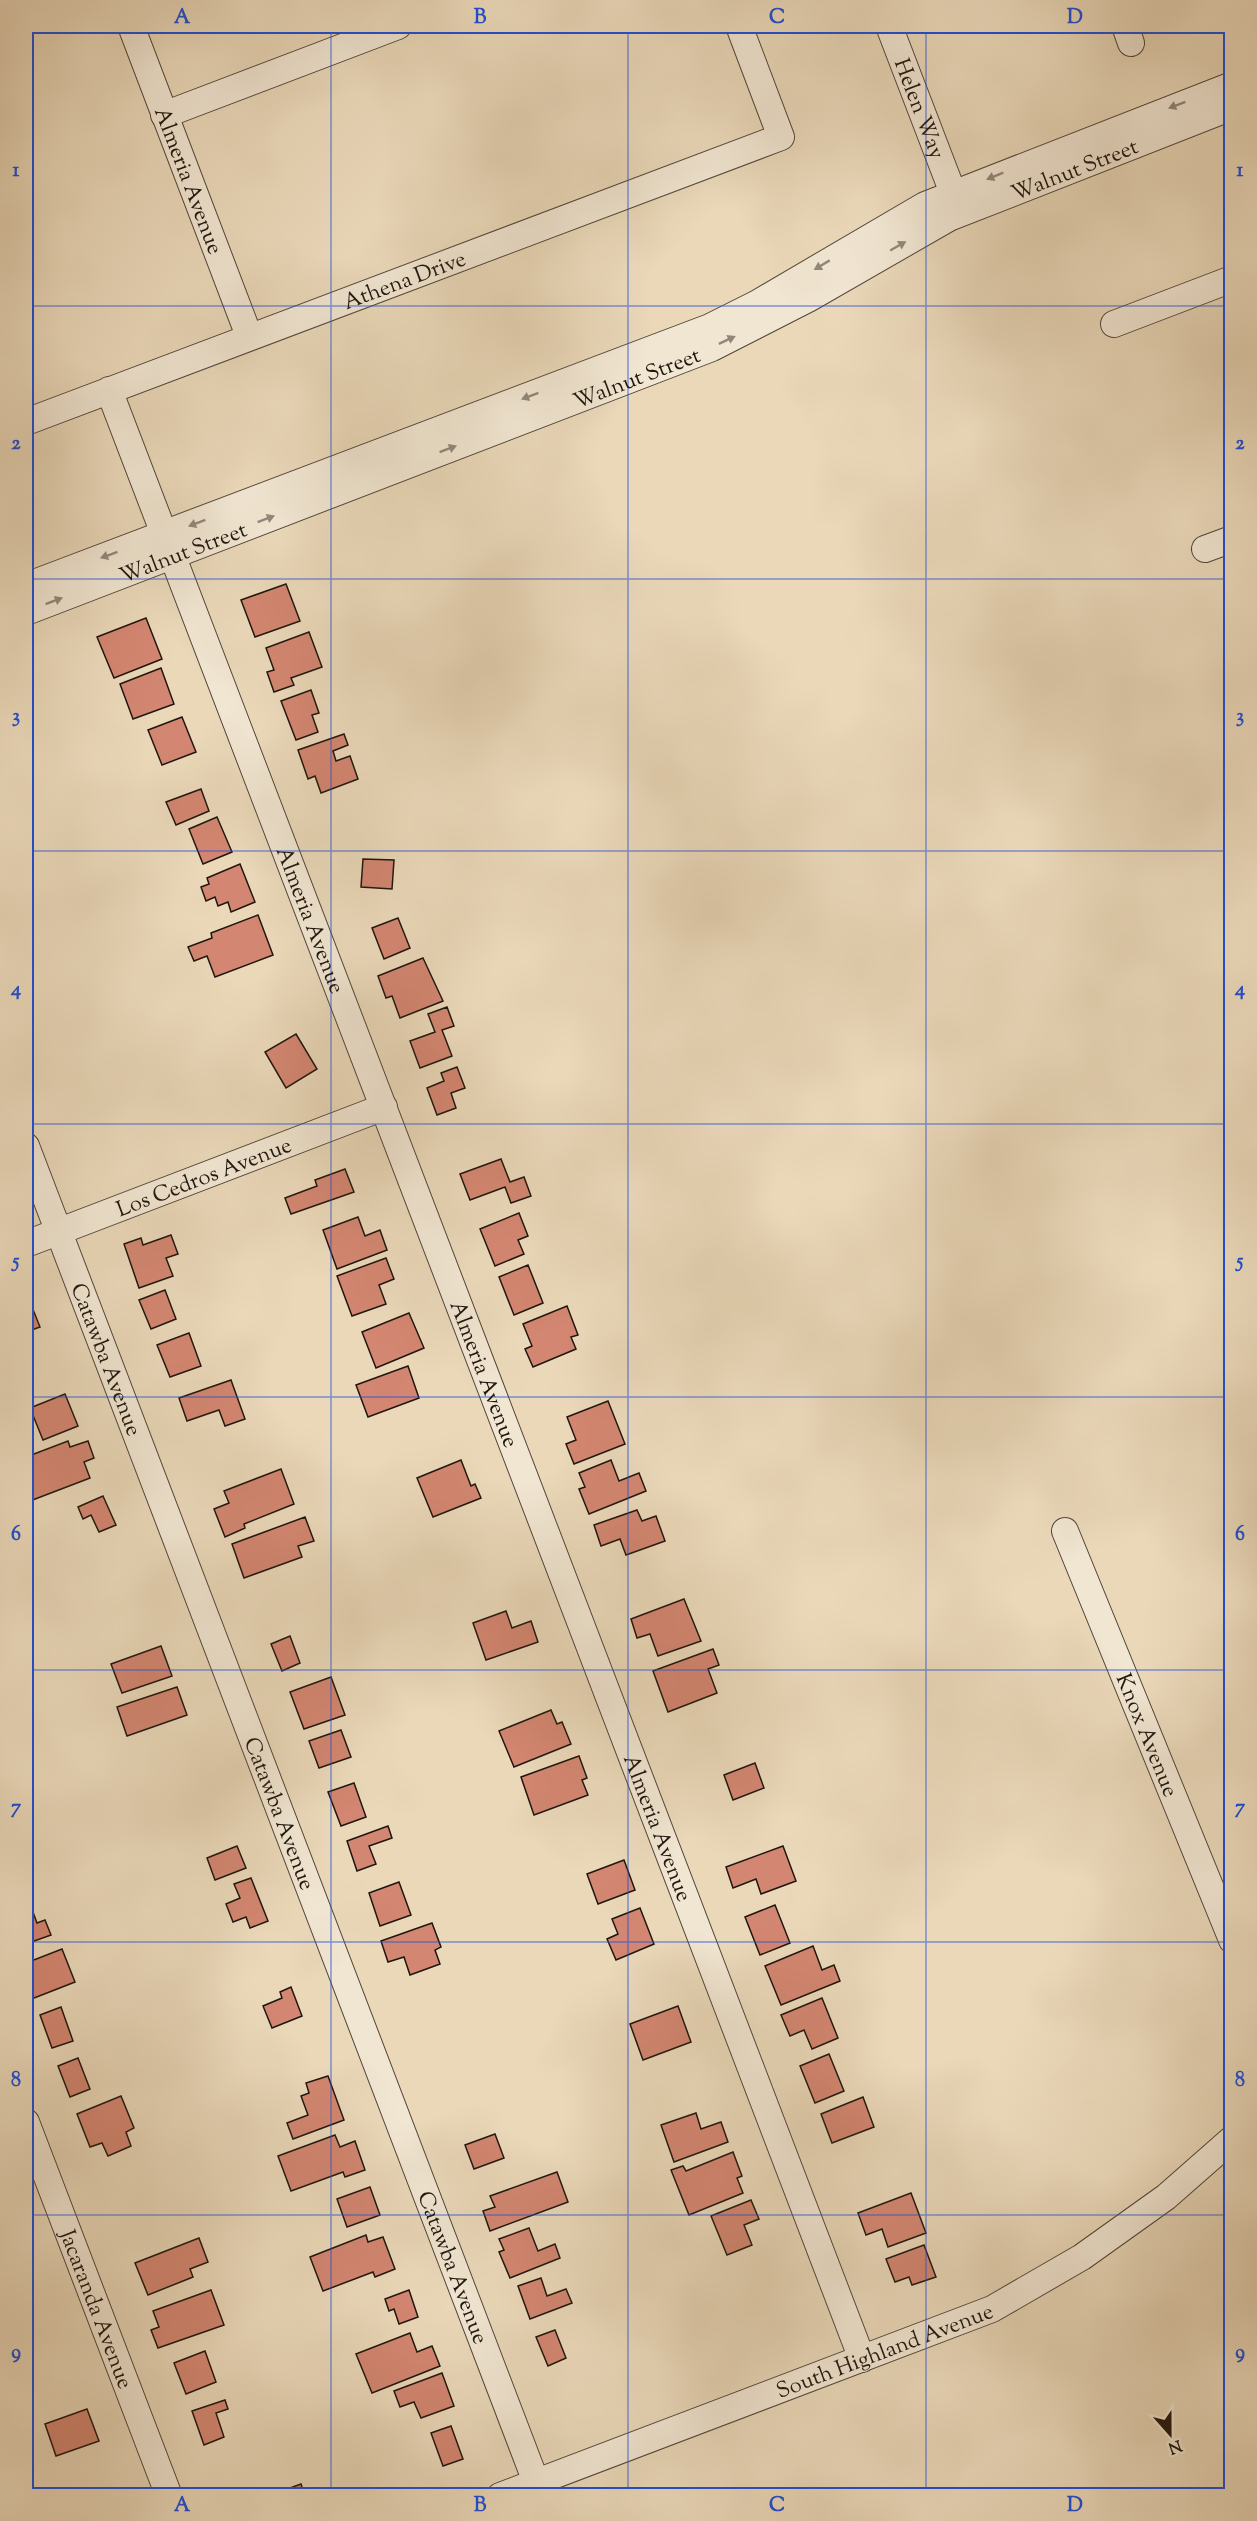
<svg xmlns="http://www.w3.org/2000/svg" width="1257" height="2521" viewBox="0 0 1257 2521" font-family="'Sorts Mill Goudy',serif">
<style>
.building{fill:#d38671;stroke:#1f160e;stroke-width:1.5}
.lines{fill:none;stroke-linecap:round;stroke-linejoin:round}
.minor-casing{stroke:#524639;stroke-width:28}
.minor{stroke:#f1e6d2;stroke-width:26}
.oneway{fill:#92887a}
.grid{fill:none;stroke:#1d4ed8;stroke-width:1.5;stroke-opacity:0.55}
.labels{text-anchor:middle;stroke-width:4.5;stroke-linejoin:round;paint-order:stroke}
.street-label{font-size:22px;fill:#1f160e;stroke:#f1e6d2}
.neatline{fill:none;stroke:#1d4ed8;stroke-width:2}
.grid-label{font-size:20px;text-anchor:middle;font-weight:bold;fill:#1d4ed8}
</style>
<rect width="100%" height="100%" fill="#ead8b9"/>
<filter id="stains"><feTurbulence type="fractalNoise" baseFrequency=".00333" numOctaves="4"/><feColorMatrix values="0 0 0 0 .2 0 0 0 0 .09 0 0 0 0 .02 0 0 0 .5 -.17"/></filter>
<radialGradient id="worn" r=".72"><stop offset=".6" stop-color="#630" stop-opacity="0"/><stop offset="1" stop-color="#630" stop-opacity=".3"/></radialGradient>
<g class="building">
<polygon points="286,584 300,621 255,637 241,600"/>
<polygon points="146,618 162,659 114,678 97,637"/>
<polygon points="309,632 322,667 291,678 294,685 274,692 267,672 274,670 266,648"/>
<polygon points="161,668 174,704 133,719 120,684"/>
<polygon points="311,690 319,713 312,715 318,732 296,740 281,701"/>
<polygon points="182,717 196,752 162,765 148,730"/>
<polygon points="344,734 348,745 333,751 336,761 350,756 358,779 321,793 315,776 308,779 298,750"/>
<polygon points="201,789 209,811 176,825 166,802"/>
<polygon points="217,817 232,852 203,864 189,829"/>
<polygon points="363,859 394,860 392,889 361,887"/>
<polygon points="240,864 255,902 231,912 228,902 218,906 215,897 206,901 201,887 209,884 207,878"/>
<polygon points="258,915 273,955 215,977 207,956 194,961 188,947 212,938 211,933"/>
<polygon points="398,918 410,948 384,959 372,928"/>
<polygon points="423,958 443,1001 400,1018 392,996 386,998 378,976"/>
<polygon points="447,1007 454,1026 442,1030 452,1056 420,1068 410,1041 435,1032 428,1014"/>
<polygon points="296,1034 317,1069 286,1088 265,1052"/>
<polygon points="457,1067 465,1088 451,1093 456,1108 437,1115 427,1088 444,1081 441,1073"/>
<polygon points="501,1159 510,1182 524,1177 531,1196 511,1203 505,1187 470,1200 460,1174"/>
<polygon points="345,1169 354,1192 291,1214 285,1198 317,1186 315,1180"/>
<polygon points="519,1213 528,1236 518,1240 524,1254 495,1266 480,1229"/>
<polygon points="358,1217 365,1236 380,1230 387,1250 337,1269 323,1230"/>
<polygon points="171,1235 178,1254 166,1258 173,1276 139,1288 124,1244 141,1238 143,1245"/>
<polygon points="386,1258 394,1279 379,1285 386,1304 352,1316 337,1276"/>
<polygon points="528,1265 543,1303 514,1315 499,1277"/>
<polygon points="165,1290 176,1319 151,1329 139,1300"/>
<polygon points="567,1306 578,1335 571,1337 576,1349 533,1367 525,1349 532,1346 523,1324"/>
<polygon points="32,1307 40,1327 26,1332 26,1309"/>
<polygon points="409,1313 424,1348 376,1368 362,1332"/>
<polygon points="189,1333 201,1366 170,1377 157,1345"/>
<polygon points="408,1366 419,1398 368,1417 356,1385"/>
<polygon points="231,1380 245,1419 225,1426 219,1410 187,1421 179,1398"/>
<polygon points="65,1394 78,1426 43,1440 30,1408"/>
<polygon points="608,1401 625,1444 574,1464 566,1444 576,1440 567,1417"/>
<polygon points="68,1441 70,1447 88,1441 94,1458 84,1462 90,1478 30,1501 26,1488 26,1457"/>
<polygon points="461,1460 471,1486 475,1484 481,1498 433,1517 417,1478"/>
<polygon points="611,1460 619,1481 639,1473 646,1491 589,1514 579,1489 585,1487 579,1473"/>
<polygon points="281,1469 294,1504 244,1524 245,1528 225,1537 214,1509 229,1503 224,1491"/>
<polygon points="103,1496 116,1525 99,1532 91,1515 83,1519 78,1507"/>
<polygon points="637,1510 642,1521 656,1516 665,1541 626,1555 620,1539 601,1546 594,1525"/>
<polygon points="305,1517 314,1541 298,1546 302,1557 244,1578 232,1544"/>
<polygon points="684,1599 701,1641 658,1656 650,1634 637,1638 631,1619"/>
<polygon points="506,1611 512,1628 531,1621 538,1642 486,1660 473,1623"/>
<polygon points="290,1636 300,1663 282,1671 271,1644"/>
<polygon points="161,1646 172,1676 122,1693 111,1664"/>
<polygon points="713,1649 719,1665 708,1669 717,1693 668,1712 653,1671"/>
<polygon points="331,1677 345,1715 304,1729 290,1692"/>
<polygon points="177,1687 187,1715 127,1736 117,1707"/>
<polygon points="551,1710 557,1724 562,1722 571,1744 514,1767 499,1731"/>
<polygon points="341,1730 351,1757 319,1768 309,1741"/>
<polygon points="579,1756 587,1778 582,1780 588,1795 534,1815 521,1777"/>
<polygon points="755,1763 764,1788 733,1800 724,1775"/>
<polygon points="354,1783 366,1817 341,1826 328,1792"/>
<polygon points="388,1826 392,1838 369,1846 376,1864 357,1871 347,1841"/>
<polygon points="237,1846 246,1868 215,1880 207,1858"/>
<polygon points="783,1846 796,1881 761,1894 756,1879 733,1888 726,1867"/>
<polygon points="624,1860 635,1890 598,1904 587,1874"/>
<polygon points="251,1878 268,1921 250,1928 246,1917 233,1922 226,1904 240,1898 234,1884"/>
<polygon points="399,1882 411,1915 380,1926 369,1893"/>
<polygon points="30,1904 37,1923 45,1920 51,1935 26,1944 26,1906"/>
<polygon points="775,1905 790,1943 760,1955 745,1917"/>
<polygon points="640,1908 654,1944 616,1960 607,1939 618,1934 612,1919"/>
<polygon points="432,1923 441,1947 435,1950 440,1964 410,1975 404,1957 388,1962 381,1941"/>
<polygon points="813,1946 822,1970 834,1965 840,1981 781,2005 765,1966"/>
<polygon points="62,1949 75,1982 29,2000 26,1991 26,1963"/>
<polygon points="291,1987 302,2016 272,2028 263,2006 282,1998 280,1992"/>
<polygon points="822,1998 838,2038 812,2049 804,2030 790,2036 781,2015"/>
<polygon points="678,2006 691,2042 643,2060 630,2024"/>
<polygon points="61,2007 73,2041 52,2048 40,2015"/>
<polygon points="829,2054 844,2091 815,2103 800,2066"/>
<polygon points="78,2058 90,2089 70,2097 58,2066"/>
<polygon points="328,2076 344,2120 293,2139 287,2123 308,2115 301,2096 309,2093 306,2083"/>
<polygon points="121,2096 134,2128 126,2132 131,2146 108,2156 102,2143 90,2147 77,2114"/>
<polygon points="863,2097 874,2127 832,2143 821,2114"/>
<polygon points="696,2113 701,2129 721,2122 728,2142 674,2162 661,2125"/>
<polygon points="495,2134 504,2158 474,2169 465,2145"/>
<polygon points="335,2135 340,2147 355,2141 365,2170 345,2177 343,2172 291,2191 278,2156"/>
<polygon points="733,2152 742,2176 737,2178 743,2193 689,2215 671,2170 683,2166 686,2171"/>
<polygon points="557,2172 568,2202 490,2231 483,2211 495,2207 490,2196"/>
<polygon points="370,2187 380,2215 347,2227 337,2199"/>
<polygon points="911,2193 926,2233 888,2247 882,2229 866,2235 858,2213"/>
<polygon points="751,2200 759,2219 744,2225 752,2245 727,2255 711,2216"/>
<polygon points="529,2228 538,2251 555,2244 560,2258 510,2278 499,2252 504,2250 499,2239"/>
<polygon points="366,2235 368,2242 383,2237 395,2269 375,2277 373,2272 323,2291 310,2257"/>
<polygon points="199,2238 208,2262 190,2269 193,2277 148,2295 135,2263"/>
<polygon points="924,2245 936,2277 912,2285 909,2277 895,2282 886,2259"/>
<polygon points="541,2278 547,2296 566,2289 572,2303 530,2319 518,2286"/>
<polygon points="211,2290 224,2325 158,2348 151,2330 159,2327 153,2311"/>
<polygon points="409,2290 418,2317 399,2324 394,2309 389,2311 385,2299"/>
<polygon points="555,2330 566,2358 548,2366 536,2337"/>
<polygon points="410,2333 417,2352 432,2346 440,2366 372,2393 356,2354"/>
<polygon points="205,2351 216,2382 186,2394 174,2363"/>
<polygon points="442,2373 454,2406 421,2418 414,2402 400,2407 394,2391"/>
<polygon points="225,2400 228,2409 216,2413 224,2437 204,2445 192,2411"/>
<polygon points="87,2409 99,2441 56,2456 45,2424"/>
<polygon points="451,2426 463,2459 443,2466 431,2433"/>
<polygon points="301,2484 305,2496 268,2496"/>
</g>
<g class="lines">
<defs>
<g id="minor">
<path id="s1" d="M131 26 249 336"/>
<path id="s2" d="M889 26 953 193"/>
<polyline points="1125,26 1131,43"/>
<polyline points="164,115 398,26"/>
<polyline points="1114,324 1232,279"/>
<path id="s3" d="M109 390 862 2359"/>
<path id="s4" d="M26 422 781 137 739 26"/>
<polyline points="1205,549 1232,539"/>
<polyline points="26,586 710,327 756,304 925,205 1232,85"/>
<path id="s5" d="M26 612 712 348 808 299 949 218 1232 107"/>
<path id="s6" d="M26 1146 536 2482"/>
<path id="s7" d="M26 1244 384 1107"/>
<path id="s8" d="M1065 1531 1232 1940"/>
<path id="s9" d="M26 2122 169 2496"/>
<path id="s10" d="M500 2496 992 2309 1082 2257 1166 2197 1232 2139"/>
</g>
</defs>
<use href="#minor" class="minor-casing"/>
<use href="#minor" class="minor"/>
</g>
<defs><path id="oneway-solid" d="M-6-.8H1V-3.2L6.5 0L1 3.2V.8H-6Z" transform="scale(1.5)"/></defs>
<g class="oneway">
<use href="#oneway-solid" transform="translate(1177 105) rotate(159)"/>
<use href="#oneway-solid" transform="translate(995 176) rotate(158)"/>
<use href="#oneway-solid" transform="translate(898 246) rotate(-30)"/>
<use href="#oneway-solid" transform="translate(822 265) rotate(149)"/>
<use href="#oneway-solid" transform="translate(727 340) rotate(-25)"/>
<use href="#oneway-solid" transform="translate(530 396) rotate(159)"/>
<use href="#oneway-solid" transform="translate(448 449) rotate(-21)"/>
<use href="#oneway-solid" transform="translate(266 519) rotate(-21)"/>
<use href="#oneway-solid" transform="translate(197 523) rotate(159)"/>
<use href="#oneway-solid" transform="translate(109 555) rotate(160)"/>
<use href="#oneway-solid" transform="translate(54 601) rotate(-21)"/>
</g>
<path class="grid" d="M331 26V2496M628 26V2496M926 26V2496M26 306H1232M26 579H1232M26 851H1232M26 1124H1232M26 1397H1232M26 1670H1232M26 1942H1232M26 2215H1232"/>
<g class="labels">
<g class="street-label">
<text dy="8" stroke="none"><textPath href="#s2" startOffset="88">Helen Way</textPath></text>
<text dy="8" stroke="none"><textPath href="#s5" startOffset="1140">Walnut Street</textPath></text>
<text dy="8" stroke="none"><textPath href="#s1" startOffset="165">Almeria Avenue</textPath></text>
<text dy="8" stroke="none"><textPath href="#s4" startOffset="404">Athena Drive</textPath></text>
<text dy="8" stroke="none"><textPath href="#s5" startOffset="654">Walnut Street</textPath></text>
<text dy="8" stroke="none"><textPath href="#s5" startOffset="168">Walnut Street</textPath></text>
<text dy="8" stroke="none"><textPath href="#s3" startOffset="567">Almeria Avenue</textPath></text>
<text dy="8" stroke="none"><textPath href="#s7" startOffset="190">Los Cedros Avenue</textPath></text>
<text dy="8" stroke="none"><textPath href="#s6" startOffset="228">Catawba Avenue</textPath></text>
<text dy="8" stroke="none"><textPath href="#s3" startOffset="1053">Almeria Avenue</textPath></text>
<text dy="8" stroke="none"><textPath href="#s8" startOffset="220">Knox Avenue</textPath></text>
<text dy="8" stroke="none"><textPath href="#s6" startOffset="714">Catawba Avenue</textPath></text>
<text dy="8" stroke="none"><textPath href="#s3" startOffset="1539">Almeria Avenue</textPath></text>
<text dy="8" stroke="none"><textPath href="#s6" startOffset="1200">Catawba Avenue</textPath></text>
<text dy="8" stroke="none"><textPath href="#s9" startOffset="200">Jacaranda Avenue</textPath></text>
<text dy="8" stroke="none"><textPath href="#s10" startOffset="411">South Highland Avenue</textPath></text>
</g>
</g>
<rect width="1257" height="2521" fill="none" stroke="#ead8b9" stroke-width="66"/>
<g transform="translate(1170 2434) rotate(159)" stroke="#f1e6d2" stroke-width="4.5" paint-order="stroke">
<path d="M0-4.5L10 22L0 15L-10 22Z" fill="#1f160e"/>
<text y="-9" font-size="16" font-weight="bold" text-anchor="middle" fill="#1f160e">N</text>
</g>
<rect x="33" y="33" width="1191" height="2455" class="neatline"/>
<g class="grid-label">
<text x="182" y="23">A</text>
<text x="480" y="23">B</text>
<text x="777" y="23">C</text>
<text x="1075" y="23">D</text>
<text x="16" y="176">1</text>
<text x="1240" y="176">1</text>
<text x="16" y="449">2</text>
<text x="1240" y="449">2</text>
<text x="16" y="722">3</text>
<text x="1240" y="722">3</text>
<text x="16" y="995">4</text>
<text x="1240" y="995">4</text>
<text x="16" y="1267">5</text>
<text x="1240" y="1267">5</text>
<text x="16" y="1540">6</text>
<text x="1240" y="1540">6</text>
<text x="16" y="1813">7</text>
<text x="1240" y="1813">7</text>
<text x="16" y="2086">8</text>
<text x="1240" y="2086">8</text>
<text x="16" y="2358">9</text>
<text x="1240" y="2358">9</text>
<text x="182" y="2511">A</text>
<text x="480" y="2511">B</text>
<text x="777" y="2511">C</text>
<text x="1075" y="2511">D</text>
</g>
<rect width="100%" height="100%" filter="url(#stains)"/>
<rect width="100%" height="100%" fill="url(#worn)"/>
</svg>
